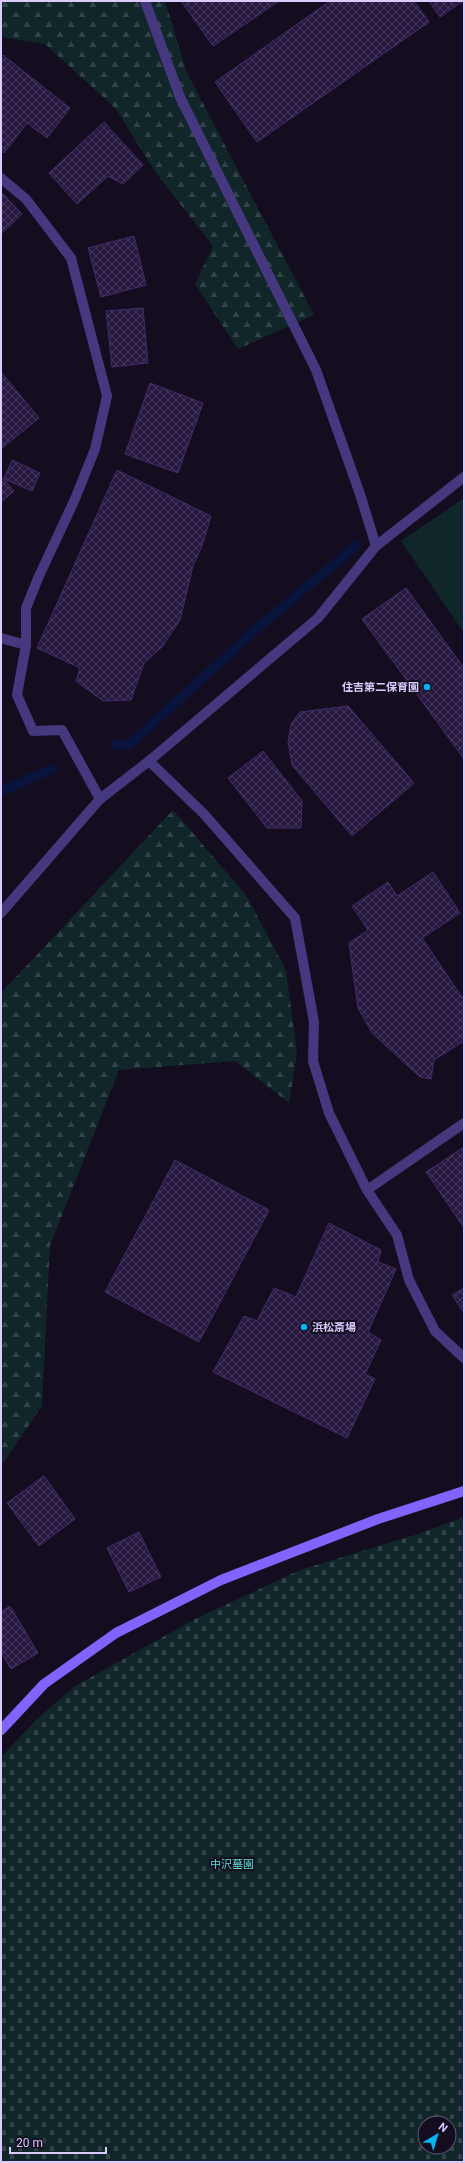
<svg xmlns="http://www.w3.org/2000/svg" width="465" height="2163" viewBox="0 0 465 2163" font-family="Roboto,'Noto Sans JP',sans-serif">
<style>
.forest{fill:url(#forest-firs)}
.cemetery{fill:url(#cemetery-stones);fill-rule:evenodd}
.park{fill:#102629}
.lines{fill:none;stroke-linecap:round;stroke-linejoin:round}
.stream{stroke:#09133c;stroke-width:10}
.building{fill:url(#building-cross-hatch);stroke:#432b6c}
.street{stroke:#46387e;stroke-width:10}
.secondary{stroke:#8164fd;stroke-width:10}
.poi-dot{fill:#03b4f3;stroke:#130d1f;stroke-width:1.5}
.labels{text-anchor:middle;stroke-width:4;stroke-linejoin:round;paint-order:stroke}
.poi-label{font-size:11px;font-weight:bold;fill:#daccfe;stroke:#130d1f;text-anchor:end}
.park-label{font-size:11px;fill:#59ddd2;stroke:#130d1f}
</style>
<defs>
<pattern id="forest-firs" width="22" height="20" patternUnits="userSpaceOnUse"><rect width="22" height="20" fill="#102629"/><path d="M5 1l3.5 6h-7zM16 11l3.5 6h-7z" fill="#324449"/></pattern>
<pattern id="cemetery-stones" width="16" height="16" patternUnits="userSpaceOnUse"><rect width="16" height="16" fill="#102629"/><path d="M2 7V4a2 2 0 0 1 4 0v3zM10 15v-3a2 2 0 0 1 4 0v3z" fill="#324449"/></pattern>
<pattern id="building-cross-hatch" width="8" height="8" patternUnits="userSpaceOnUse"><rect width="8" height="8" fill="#271940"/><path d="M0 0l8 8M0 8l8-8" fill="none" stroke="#46395d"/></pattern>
</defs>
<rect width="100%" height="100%" fill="#130d1f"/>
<g class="forest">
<polygon points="1,1 165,1 187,73 314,315 238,349 195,284 213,246 156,173 116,109 45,44 1,37"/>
<polygon points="173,810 246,895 286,970 297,1053 289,1103 235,1061 119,1070 50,1246 42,1406 1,1466 1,993"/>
</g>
<path class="cemetery" d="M464 1517V2162H1V1757L36 1720 75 1686 195 1619 300 1570 418 1534ZM425 2123H449V2147H425Z"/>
<polygon class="park" points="464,498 464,633 401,541"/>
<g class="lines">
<g class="stream">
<polyline points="115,745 129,745 261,625 356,546"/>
<polyline points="1,791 52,769"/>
</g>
</g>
<g class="building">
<polygon points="181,1 279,1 213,46"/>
<polygon points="330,1 414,1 429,22 257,142 215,82"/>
<polygon points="429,1 463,1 440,17"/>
<polygon points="3,55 70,108 47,138 27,123 4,153 1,150 1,58"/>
<polygon points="104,122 143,165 123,184 108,176 77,204 49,173"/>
<polygon points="1,192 22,214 1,234"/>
<polygon points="134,236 146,285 101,297 88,248"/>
<polygon points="143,308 148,363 112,367 106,311"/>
<polygon points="1,372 39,418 1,449"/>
<polygon points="150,383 203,403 178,473 125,454"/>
<polygon points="12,460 40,473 32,491 4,479"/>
<polygon points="117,470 211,516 202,546 193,566 180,620 162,647 144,663 131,700 103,701 76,681 80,668 37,648"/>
<polygon points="1,476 14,491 1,502"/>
<polygon points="406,588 464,668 464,759 362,619"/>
<polygon points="348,706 414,783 352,836 292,765 288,742 291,724 300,712"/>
<polygon points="263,751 302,801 301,828 267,828 228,778"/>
<polygon points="433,872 460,913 422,938 464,1000 464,1041 434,1060 431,1079 420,1077 372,1033 358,1008 349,943 368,930 352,906 388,882 397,896"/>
<polygon points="464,1147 464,1228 426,1172"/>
<polygon points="175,1160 269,1210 199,1342 105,1292"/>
<polygon points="329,1223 381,1250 378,1262 396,1269 368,1332 381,1340 365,1374 375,1379 347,1438 213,1372 244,1316 257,1321 274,1288 296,1297"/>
<polygon points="464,1288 464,1313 452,1295"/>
<polygon points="44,1476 75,1519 39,1546 7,1503"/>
<polygon points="139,1532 161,1577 129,1592 107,1548"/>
<polygon points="10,1606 38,1653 11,1669 1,1653 1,1612"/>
</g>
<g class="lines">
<g class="street">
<polyline points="145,1 180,97 316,370 360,494 376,546"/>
<polyline points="1,178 26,199 71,258 107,396 95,449 75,499 39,576 26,608 26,645 17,695 33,731 62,730 100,799"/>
<polyline points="1,638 26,645"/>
<polyline points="149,761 204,814 295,918 314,1022 313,1061 329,1113 367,1190 397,1235 409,1280 435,1331 464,1358"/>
<polyline points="1,913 100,799 149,761 318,618 376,546 464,477"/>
<polyline points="367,1190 464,1123"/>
</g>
<polyline class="secondary" points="1,1730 44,1684 116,1633 221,1580 378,1519 464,1491"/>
</g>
<g class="poi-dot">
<circle cx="427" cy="687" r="4"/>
<circle cx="304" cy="1327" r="4"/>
</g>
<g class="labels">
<g class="poi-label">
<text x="419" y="691">住吉第二保育園</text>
<text x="312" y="1331" text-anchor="start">浜松斎場</text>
</g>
<g class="park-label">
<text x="232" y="1868">中沢墓園</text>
</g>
</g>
<rect width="465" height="2163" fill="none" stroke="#daccfe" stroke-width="4"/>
<g transform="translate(437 2135) rotate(38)"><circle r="19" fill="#130d1f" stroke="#635978"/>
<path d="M0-3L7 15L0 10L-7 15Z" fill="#03b4f3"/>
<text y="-6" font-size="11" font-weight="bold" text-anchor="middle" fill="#daccfe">N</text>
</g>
<path d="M10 2147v6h96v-6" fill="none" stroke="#daccfe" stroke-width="2"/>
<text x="16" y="2147" font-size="12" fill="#daccfe" stroke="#130d1f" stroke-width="3" paint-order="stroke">20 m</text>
</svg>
